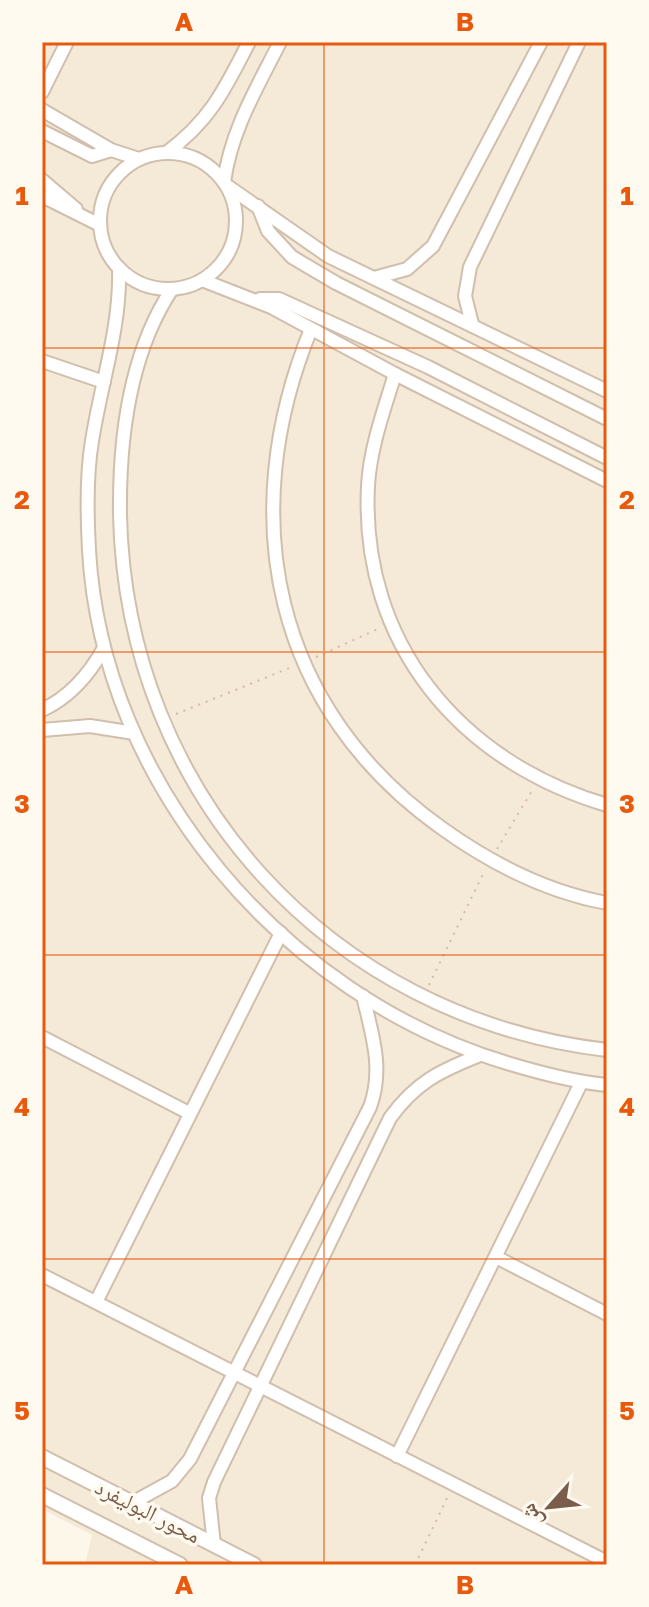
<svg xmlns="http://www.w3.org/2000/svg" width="649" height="1607" viewBox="0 0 649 1607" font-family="'Golos Text','Noto Naskh Arabic',sans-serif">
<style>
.residential{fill:#f5e9d7}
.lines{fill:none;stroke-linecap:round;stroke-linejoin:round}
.minor-casing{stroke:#d1bfad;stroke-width:16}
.tertiary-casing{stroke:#d1bfad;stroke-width:18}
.path{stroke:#dabba2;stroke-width:2;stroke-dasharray:2 6;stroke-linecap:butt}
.minor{stroke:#fff;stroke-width:12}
.tertiary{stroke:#fff;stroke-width:14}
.grid{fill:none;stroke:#e8590c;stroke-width:2;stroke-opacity:0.55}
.labels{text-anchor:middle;stroke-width:7;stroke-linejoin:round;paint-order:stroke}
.street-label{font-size:22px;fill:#7a5e4b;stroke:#fffaf0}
.neatline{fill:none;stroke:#e8590c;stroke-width:3}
.grid-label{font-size:26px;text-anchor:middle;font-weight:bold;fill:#e8590c}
</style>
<rect width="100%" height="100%" fill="#fdf7e9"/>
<polygon class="residential" points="42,42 607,42 607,1565 85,1565 92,1535 42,1509"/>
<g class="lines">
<defs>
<g id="minor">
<polyline points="42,92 67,42"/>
<polyline points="42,110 111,150 139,159"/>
<polyline points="42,131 92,156 111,150"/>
<path d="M166 153C210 121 225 89 249 42"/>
<circle cx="168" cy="221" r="68"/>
<polyline points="42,180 76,209"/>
<path d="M224 182C231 130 257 88 280 42"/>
<polyline points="226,185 328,256 607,391"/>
<polyline points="42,196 100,225"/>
<polyline points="258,206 268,231 292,257 336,283 607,419"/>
<path d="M119 268C121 326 101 383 92 441 86 476 87 514 89 550 102 785 284 996 507 1063 540 1073 573 1082 607 1085"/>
<polyline points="374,278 407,269 433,246 541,42"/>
<polyline points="202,280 271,307 395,374 607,481"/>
<path d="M172 289C129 354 119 438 120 515 126 794 330 1018 607 1050"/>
<polyline points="260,299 279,299 428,367 607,458"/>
<polyline points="472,324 465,296 470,267 579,42"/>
<path d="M311 329C234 517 273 709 443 829 492 864 547 892 607 903"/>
<polyline points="42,361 104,382"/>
<path d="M395 374C384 410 370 448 368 486 360 643 460 762 607 805"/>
<path d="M42 710C70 697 89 675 104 648"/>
<polyline points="42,730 90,726 134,733"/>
<polyline points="42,1037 189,1113"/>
<polyline points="496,1257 607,1314"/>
<polyline points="42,1275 607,1562"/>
<polyline points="96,1302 281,933"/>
<polyline points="397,1456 581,1083"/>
<path d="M132 1503 172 1481 190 1459 370 1107C384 1069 372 1034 363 996"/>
<path d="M214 1545 209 1498 214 1482 390 1118C416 1082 440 1071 480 1055"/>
</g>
<g id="tertiary">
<polyline points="42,1457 254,1565"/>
<polyline points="42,1495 180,1565"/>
</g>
</defs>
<use href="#minor" class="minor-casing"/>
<use href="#tertiary" class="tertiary-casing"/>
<g class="path">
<polyline points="316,657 380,628"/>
<polyline points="176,714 292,667"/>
<polyline points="497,849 533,789"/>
<polyline points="429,985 484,872"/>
<polyline points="415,1565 448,1496"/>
</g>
<use href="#minor" class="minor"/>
<use href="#tertiary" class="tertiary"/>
</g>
<path class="grid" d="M324 42V1565M42 348H607M42 652H607M42 955H607M42 1259H607"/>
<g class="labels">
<g class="street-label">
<text transform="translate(148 1511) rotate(27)" y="8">محور البوليفرد</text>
</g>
</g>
<rect width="649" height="1607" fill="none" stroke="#fffaf0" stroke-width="88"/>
<g transform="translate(549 1507) rotate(243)" stroke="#fffaf0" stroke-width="6" paint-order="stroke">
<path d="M0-6L14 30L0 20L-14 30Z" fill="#7a5e4b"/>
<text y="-12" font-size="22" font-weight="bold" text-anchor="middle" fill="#7a5e4b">ش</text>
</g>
<rect x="44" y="44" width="561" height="1519" class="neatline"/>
<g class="grid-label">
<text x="184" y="31">A</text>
<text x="465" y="31">B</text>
<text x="22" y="205">1</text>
<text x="627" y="205">1</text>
<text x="22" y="509">2</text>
<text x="627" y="509">2</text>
<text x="22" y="813">3</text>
<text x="627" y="813">3</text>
<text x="22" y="1116">4</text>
<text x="627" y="1116">4</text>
<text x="22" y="1420">5</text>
<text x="627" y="1420">5</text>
<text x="184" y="1594">A</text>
<text x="465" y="1594">B</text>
</g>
</svg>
